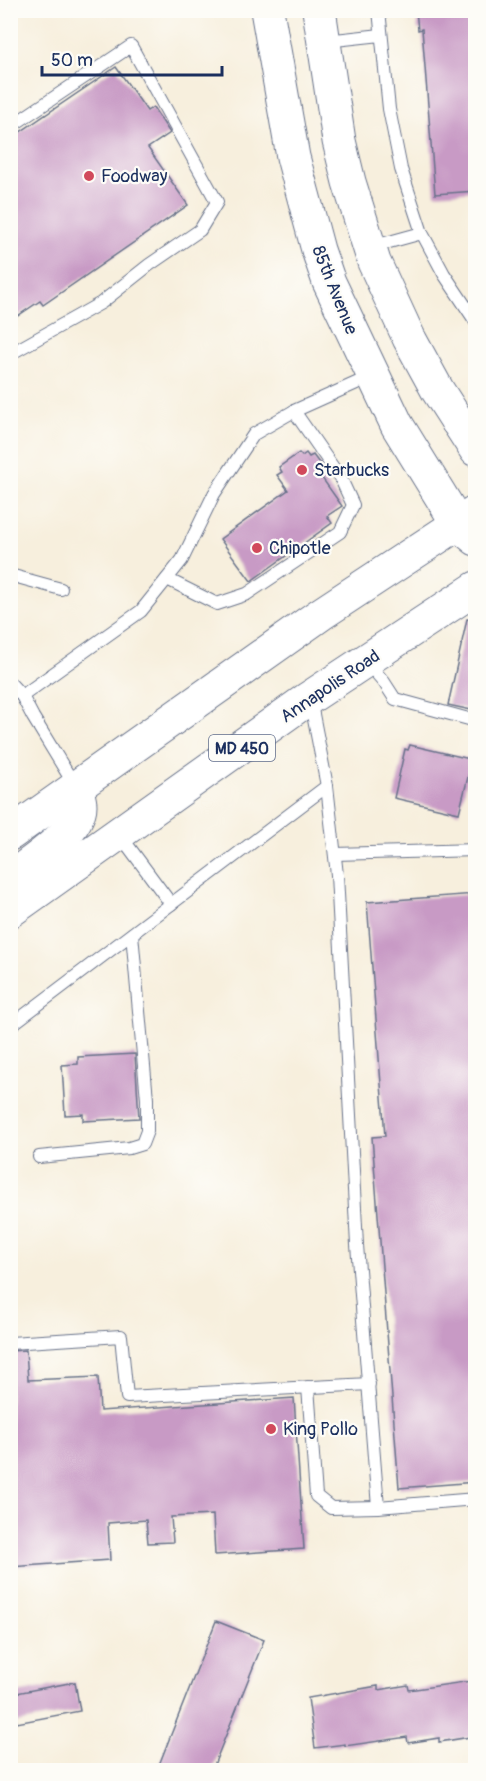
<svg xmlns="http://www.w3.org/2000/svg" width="486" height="1781" viewBox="0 0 486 1781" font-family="Pangolin,sans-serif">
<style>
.building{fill:#c89ac5}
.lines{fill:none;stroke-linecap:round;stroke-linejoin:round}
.lane-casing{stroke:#68728a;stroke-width:14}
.secondary-casing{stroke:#68728a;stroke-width:35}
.primary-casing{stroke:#68728a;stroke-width:35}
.lane{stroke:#fff;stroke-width:12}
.secondary{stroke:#fff;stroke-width:33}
.primary{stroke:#fff;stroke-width:33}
.poi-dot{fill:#d1495b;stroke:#fdfcf7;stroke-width:2}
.labels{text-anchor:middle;stroke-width:4.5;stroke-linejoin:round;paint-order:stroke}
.shield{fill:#fdfcf7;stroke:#5f6c8c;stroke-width:1.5}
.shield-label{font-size:16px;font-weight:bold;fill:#1b2f5e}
.poi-label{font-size:18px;fill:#1b2f5e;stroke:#fdfcf7;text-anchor:start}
.street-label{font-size:18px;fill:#1b2f5e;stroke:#fdfcf7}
</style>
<rect width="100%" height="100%" fill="#fdfcf7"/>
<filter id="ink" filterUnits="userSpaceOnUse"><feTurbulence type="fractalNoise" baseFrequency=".0167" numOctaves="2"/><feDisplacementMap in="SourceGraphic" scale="12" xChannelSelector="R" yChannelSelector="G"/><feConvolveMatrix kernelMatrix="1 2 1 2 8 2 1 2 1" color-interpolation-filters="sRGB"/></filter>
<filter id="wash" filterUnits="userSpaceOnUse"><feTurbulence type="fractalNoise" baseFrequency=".008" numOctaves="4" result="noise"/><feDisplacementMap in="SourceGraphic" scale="24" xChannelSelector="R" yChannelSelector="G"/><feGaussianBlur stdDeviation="1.35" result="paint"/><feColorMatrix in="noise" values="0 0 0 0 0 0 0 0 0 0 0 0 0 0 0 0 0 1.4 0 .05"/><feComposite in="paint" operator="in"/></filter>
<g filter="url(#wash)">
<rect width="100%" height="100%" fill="#f7efdd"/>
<g id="blocks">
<g class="building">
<polygon points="416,10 476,10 476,191 435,194 422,29 418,30"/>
<polygon points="116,67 147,111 153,107 170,133 148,148 188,205 43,305 40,301 10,321 10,139"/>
<polygon points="299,453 302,456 306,453 309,457 313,455 325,471 321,473 322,478 342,506 327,516 332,523 251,581 220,539 288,490 277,475 282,472 279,467"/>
<polygon points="467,619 476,620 476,711 448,705"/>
<polygon points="410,745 470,759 468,765 471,765 459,813 394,798 405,749 408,750"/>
<polygon points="476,894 476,1482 399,1488 372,1137 385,1136 367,902"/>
<polygon points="135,1054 139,1118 83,1121 83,1114 65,1115 62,1065 78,1064 78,1057"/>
<polygon points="26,1350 28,1380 98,1377 100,1411 294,1398 304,1549 215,1555 213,1515 171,1517 173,1542 148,1543 146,1520 108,1523 110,1560 10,1567 10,1351"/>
<polygon points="216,1621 264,1640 212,1770 157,1770"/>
<polygon points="471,1681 471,1685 476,1684 476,1736 439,1742 439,1738 408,1743 407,1737 345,1746 345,1744 315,1748 308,1698 378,1686 378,1690 408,1685 409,1690"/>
<polygon points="75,1682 80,1711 17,1723 11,1694"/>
</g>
</g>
</g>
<g filter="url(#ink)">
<use href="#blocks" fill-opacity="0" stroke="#68728a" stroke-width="1.5"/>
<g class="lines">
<defs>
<g id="lane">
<polyline points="379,10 389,109 401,169 422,233 444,274 476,322"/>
<polyline points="326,41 381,35"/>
<polyline points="10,127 131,46 217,202 200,230 149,265 101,303 10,354"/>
<polyline points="371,247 422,233"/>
<polyline points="10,575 61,589"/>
<polyline points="167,579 217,604 247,594 340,532 353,505 341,479 294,411"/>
<polyline points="366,661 384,682 395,699 476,721"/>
<polyline points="10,683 22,696 33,717 75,786"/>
<polyline points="22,696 141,611 182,560 214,494 254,434 294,411 372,376"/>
<polyline points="310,699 327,786 337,875 357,1245 378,1507 476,1499"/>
<polyline points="120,835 171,904"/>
<polyline points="335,854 476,850"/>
<polyline points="10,1026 327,786"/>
<polyline points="39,1157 129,1148 142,1144 147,1131 147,1099 132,934"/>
<polyline points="10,1343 121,1336 127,1397 369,1384"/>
<polyline points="308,1387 316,1496 331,1508 378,1507"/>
</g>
<g id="secondary">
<polyline points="267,10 293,157 318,250 329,282 397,425 458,524 476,539"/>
<polyline points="319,10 339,141 349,182 374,262 409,338 438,391 476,450"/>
</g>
<g id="primary">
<polyline points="457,421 476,428"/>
<polyline points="10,834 321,614 476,512"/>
<path d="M10 878C30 863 80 832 80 805 80 800 77 792 76 787"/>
<polyline points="10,911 309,698 476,588"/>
</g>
</defs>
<use href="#lane" class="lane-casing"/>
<use href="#secondary" class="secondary-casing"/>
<use href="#primary" class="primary-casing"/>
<use href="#lane" class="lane"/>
<use href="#secondary" class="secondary"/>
<use href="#primary" class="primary"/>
</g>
</g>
<g class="poi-dot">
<circle cx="89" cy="176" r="6"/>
<circle cx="302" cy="470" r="6"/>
<circle cx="257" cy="548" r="6"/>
<circle cx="271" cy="1429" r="6"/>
</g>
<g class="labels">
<rect class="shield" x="209" y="735" width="66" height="26" rx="4.5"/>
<g class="shield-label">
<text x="242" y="754">MD 450</text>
</g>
<g class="poi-label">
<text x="101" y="182">Foodway</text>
<text x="314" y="476">Starbucks</text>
<text x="269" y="554">Chipotle</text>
<text x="283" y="1435">King Pollo</text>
</g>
<g class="street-label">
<text transform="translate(335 290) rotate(68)" y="6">85th Avenue</text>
<text transform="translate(330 686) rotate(-34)" y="6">Annapolis Road</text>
</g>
</g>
<rect width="486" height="1781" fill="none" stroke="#fdfcf7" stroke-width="36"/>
<path d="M42 66v9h180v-9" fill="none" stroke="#1b2f5e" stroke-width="3"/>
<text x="51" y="66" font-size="18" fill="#1b2f5e" stroke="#fdfcf7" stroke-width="4.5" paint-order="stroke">50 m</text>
</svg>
